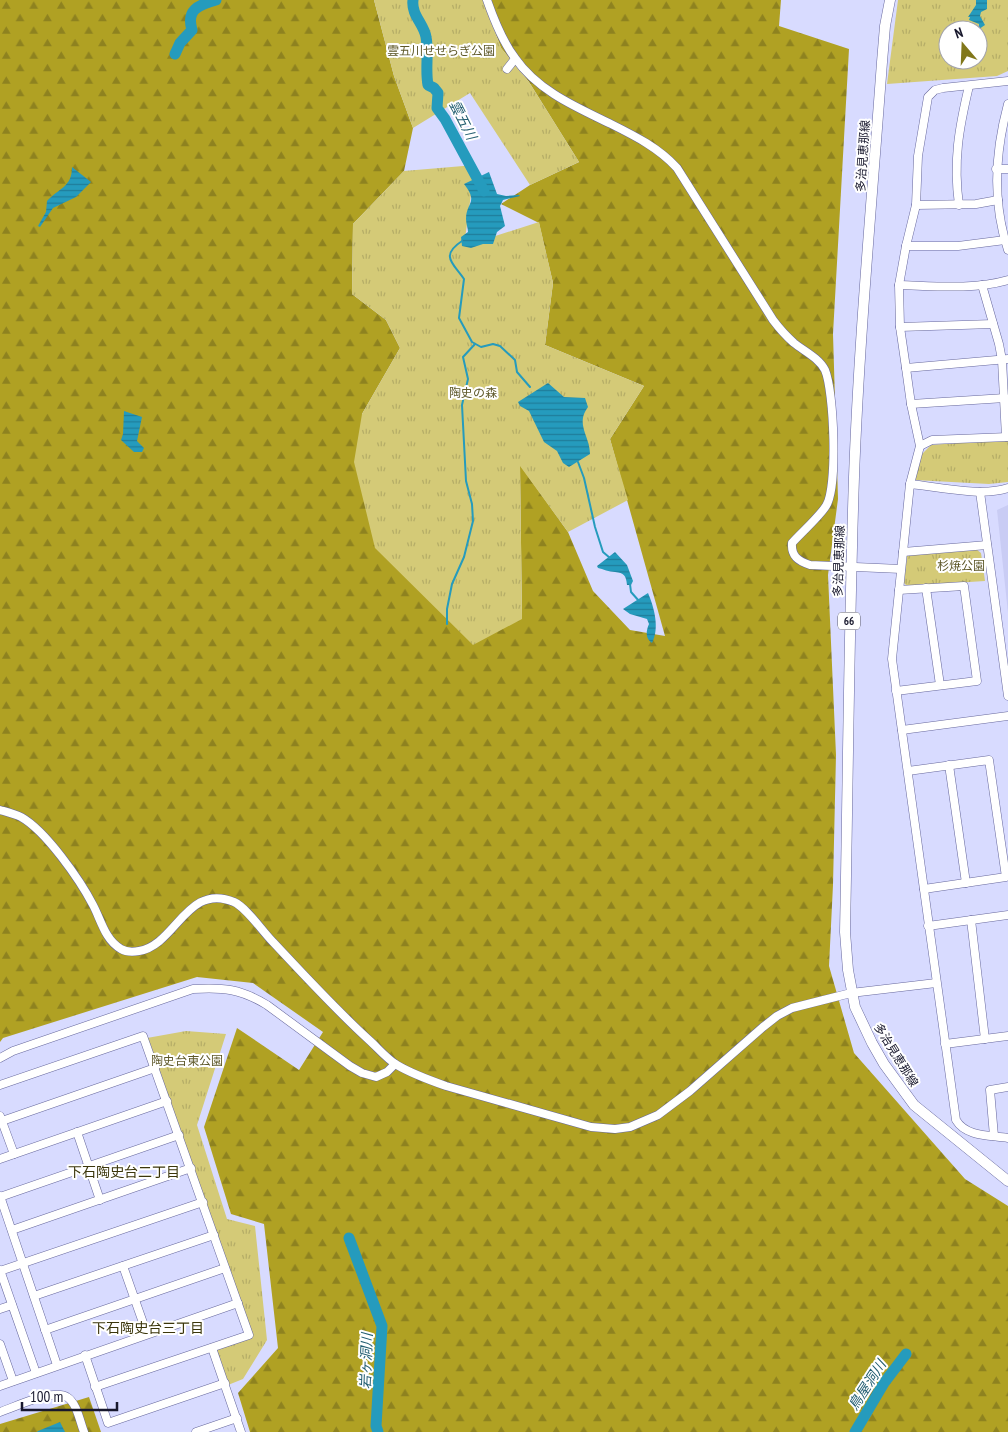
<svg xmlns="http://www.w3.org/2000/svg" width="1008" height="1432" viewBox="0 0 1008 1432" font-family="'PT Sans Narrow','Noto Sans JP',sans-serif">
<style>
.built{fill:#c9ccf4}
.forest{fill:url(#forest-firs)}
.park{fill:url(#park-tufts);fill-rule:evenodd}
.water{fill:url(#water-rules)}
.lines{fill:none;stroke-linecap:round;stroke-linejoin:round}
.stream{stroke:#259bbd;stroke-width:2}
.river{stroke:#259bbd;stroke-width:11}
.minor-casing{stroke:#67689d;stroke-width:9}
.major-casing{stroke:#67689d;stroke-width:11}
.minor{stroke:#fff;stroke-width:8}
.major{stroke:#fff;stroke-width:10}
.labels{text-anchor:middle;stroke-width:4;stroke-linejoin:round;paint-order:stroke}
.shield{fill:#fff;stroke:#5d5d6b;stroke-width:1}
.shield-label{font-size:11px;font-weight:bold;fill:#17172c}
.park-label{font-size:12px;fill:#5e5829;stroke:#fff}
.street-label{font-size:12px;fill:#17172c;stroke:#fff}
.water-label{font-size:14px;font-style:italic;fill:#235e71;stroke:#fff}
.neighbourhood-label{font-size:14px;fill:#3b360b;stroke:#fff}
</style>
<defs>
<pattern id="forest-firs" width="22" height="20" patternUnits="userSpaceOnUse" patternTransform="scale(1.25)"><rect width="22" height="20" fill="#b0a123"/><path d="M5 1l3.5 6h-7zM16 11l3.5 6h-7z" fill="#8e821f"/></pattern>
<pattern id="park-tufts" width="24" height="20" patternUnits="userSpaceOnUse" patternTransform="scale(1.25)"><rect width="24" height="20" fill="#d4ca77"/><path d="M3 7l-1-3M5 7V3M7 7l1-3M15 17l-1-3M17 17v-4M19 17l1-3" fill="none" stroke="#b5ad67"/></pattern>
<pattern id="water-rules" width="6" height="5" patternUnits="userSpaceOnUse" patternTransform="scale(1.25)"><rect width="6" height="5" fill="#259bbd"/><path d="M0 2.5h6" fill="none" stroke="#1f7d9a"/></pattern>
</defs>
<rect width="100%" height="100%" fill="#d8dbff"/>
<polygon class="built" points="1008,505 1008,613 997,510"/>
<g class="forest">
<polygon points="0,0 374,0 394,76 413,128 404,171 353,224 352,294 386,320 400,348 362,414 522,619 520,465 568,532 593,591 630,630 665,636 610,439 644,386 545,345 553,283 539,223 501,204 530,185 579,162 529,82 501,48 483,0 781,0 779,26 849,49 833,334 838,499 828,575 836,755 833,885 829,966 854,1053 965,1179 1008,1206 1008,1432 250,1432 238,1393 278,1348 264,1224 231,1214 204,1127 237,1028 299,1070 323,1032 253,983 197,977 3,1038 0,1042"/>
<polygon points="89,1397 101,1432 0,1432 0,1424"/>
</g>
<g class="park">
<polygon points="374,0 483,0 501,48 529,82 579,162 530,185 470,93 413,128 394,76"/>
<path d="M898 0H1008V71L997 76 887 84ZM948 30H978V60H948Z"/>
<polygon points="475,165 464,246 539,222 553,283 545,345 644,386 610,439 628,500 568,532 520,466 522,619 473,645 375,548 354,462 362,414 400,348 386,320 352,294 353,224 404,171"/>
<polygon points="1008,439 1008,482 989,484 914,480 921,455 931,445"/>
<polygon points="976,549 981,553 985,581 907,586 904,583 907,556 910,554"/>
<polygon points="186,1031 226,1034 197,1125 227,1219 255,1226 267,1340 243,1379 228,1385 216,1350 252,1337 147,1038"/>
</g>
<g class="water">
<polygon points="976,0 987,0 987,9 981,12 980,16 985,25 979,29 979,24 969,20 970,17 968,17 976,5"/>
<path d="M72 167 91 182 76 197 53 208 40 227 38 226 46 212 47 201C59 188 72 187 72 167Z"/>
<path d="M489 172 497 194 506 196 519 195 520 196 503 200 500 206 505 226 497 232 493 244H483L471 248 462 246 461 237 468 232C468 228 466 224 466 219 466 202 479 203 464 184Z"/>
<path d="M548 383 564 397 585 398 588 407C575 424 590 436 590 454L569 467 563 463 557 451 544 442 529 411 520 406 518 402Z"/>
<polygon points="124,411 142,417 137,441 144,448 142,452 134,452 121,440 123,434"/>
<path d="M615 552 627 565 633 581 631 585H627C626 575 624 573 615 572 609 572 603 569 598 568L597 566Z"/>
<path d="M648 593C654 607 660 628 652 643 645 638 646 631 649 624L647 619 630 614 623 609Z"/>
<polygon points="60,1422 65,1432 37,1432 38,1431"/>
</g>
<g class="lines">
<g class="stream">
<path d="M462 241C439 256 454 264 464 279L459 318 472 342 481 347 493 344 500 346 515 360 517 372 530 387"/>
<polyline points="578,462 584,478 595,527 603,552 610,558"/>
<polyline points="630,584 631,592 639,601"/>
<polyline points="447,624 447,609 452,584 464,557 473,521 472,504 466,481 462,405 468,379 463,357 475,344"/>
</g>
<g class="river">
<path d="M413 0C411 15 424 24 426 37 429 53 425 69 428 85L434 88 438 93 437 108 445 119 484 191"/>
<path d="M175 54 180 43 192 30C186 10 198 5 216 0"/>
<polyline points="349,1238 382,1326 376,1426 378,1432"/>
<polyline points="855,1432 884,1383 906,1354"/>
</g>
<defs>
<g id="minor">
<path d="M487 0C494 20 502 41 515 58 538 91 576 107 611 124 635 136 659 148 677 168L773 320C779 328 786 336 794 343 804 351 819 358 825 370 834 391 838 488 826 506 819 517 801 533 792 543 791 556 798 561 810 565L901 569"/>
<polyline points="507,69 515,59"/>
<path d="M1008 81 943 88 935 90 928 97 918 156 916 205 906 246 899 285 900 327 906 368 911 404 920 446 910 484 892 659 956 1120C966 1137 990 1135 1008 1138"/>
<path d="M1008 104C995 152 992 202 1008 250"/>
<polyline points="996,169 1008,169"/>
<polyline points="916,205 976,204 998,200"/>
<path d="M959 205C953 161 959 128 969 86"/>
<polyline points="906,246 958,246 1005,240"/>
<path d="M899 285C935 286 973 290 1008 280"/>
<polyline points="982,285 999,344 1002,360 1006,437"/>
<polyline points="900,327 993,324"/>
<polyline points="906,368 1008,359"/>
<polyline points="911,404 1005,398"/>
<polyline points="920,446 932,440 1008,437"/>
<path d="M910 484C939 487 982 497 1008 488"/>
<polyline points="980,492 1008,696"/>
<polyline points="903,552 987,545"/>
<polyline points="926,588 940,685"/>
<polyline points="896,691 977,681 964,586 899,590"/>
<polyline points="902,730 1008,716"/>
<polyline points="949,765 966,883"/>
<polyline points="908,771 989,760 1006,877 924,889"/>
<path d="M0 810C7 812 15 814 21 817 46 831 80 880 93 905 101 920 105 940 121 949 126 952 133 952 139 951 176 945 187 882 234 902 247 908 262 931 273 942 304 975 335 1009 369 1040 378 1048 387 1059 397 1065 412 1074 429 1080 446 1086L591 1127 615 1129 630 1127 658 1115 690 1091 763 1027 777 1016 792 1008 851 993 936 983"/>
<polyline points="971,920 985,1039"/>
<polyline points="928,926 1008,915"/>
<polyline points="945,1044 1008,1036"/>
<path d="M0 1058 13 1051 193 989C223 987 241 989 267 1005L350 1066 362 1073 376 1077 387 1072 395 1064"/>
<polyline points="0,1085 143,1036 249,1335 95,1387"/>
<polyline points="0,1116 14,1154"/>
<polyline points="2,1121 155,1068"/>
<polyline points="77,1132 100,1200"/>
<polyline points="994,1136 990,1090 1008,1087"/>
<polyline points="0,1159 167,1101"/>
<polyline points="0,1196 57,1365"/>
<polyline points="0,1197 179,1135"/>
<polyline points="12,1230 191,1168"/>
<polyline points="123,1266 147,1334"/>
<polyline points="0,1270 36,1373"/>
<polyline points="0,1271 203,1202"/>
<polyline points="34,1296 214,1235"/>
<polyline points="0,1309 12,1305"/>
<polyline points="45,1330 225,1268"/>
<polyline points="0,1344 13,1381"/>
<polyline points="212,1348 241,1432"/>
<polyline points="85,1355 108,1423 225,1383"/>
<polyline points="0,1386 238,1303"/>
<path d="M0 1412C15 1407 54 1388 67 1397 77 1403 80 1422 84 1432"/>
<polyline points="196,1432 237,1418"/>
</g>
<path id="major" d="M890 0 885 26 882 62C872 200 859 338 854 477 849 628 848 780 845 932L848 970 855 1007 872 1043 884 1064 914 1105 1008 1181"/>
</defs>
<use href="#minor" class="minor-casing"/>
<use href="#major" class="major-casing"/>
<use href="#minor" class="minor"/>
<use href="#major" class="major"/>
</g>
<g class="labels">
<rect class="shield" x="838" y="612.5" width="22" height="17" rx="4"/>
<g class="shield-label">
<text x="849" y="625">66</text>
</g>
<g class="park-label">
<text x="441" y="55">雲五川せせらぎ公園</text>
<text x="473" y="397">陶史の森</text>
<text x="961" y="570">杉焼公園</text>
<text x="187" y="1065">陶史台東公園</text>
</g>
<g class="street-label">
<text transform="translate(863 156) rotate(-86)" y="4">多治見恵那線</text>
<text transform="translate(839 561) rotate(-88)" y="4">多治見恵那線</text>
<text transform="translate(896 1055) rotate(58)" y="4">多治見恵那線</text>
</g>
<g class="water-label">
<text transform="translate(463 120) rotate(63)" y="5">雲五川</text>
<text transform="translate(366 1361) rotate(-88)" y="5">岩ヶ洞川</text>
<text transform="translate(867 1385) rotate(-57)" y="5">鳥屋洞川</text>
</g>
<g class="neighbourhood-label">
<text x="124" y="1177">下石陶史台二丁目</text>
<text x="148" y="1333">下石陶史台三丁目</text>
</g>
</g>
<g transform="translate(963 45) rotate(341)"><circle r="24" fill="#ffffff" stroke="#a2a2ab"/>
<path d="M0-4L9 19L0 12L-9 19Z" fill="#81771a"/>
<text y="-8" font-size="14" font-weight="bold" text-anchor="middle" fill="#17172c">N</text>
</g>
<path d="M22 1402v8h95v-8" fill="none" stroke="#17172c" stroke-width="2.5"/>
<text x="30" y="1402" font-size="15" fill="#17172c" stroke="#ffffff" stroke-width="4" paint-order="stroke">100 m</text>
</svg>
